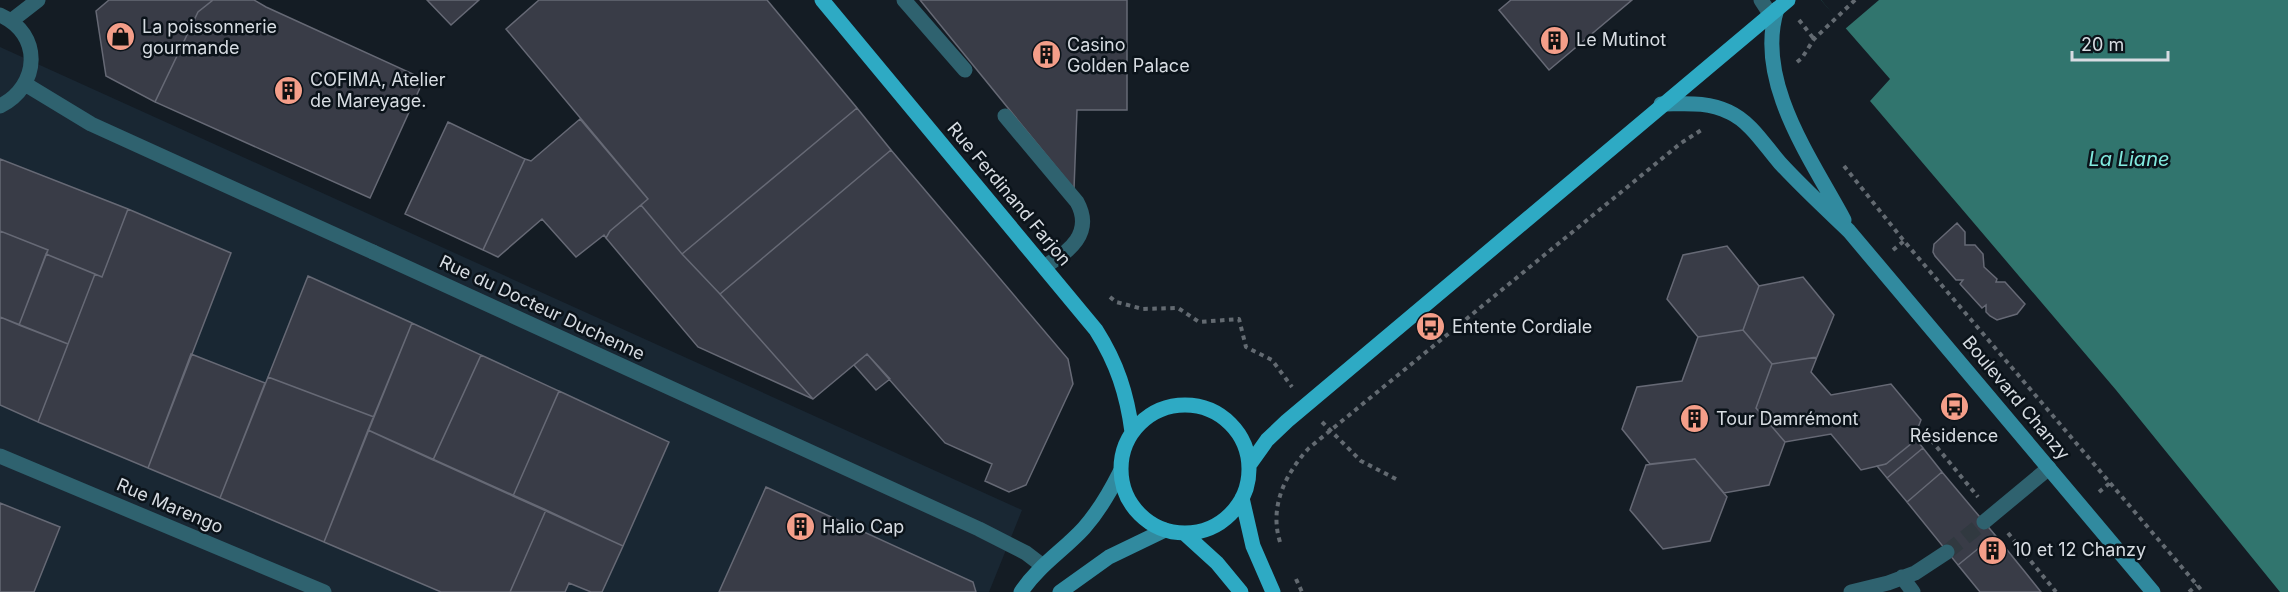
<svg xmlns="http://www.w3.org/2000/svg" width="2288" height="592" font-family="Inter,sans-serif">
<rect width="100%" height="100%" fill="#141c24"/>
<path fill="#192733" d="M0,47l1022,463 -33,82h-989z"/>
<path fill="#31756e" d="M1821,0h467v592h-8l-164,-202 -246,-289 20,-22z"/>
<path fill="#141c24" d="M1821,0h58l-34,29z"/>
<path fill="#393c47" stroke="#666975" stroke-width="1.5" d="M109,0h104l-15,12 -43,90 -49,-26 -10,-65z
M213,0h41l12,7 158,72 -54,119 -215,-96 43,-90z
M427,0h52l-28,25z
M539,0h228l90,108 -175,146 -41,-49 7,-6 -142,-170z
M920,0h207v110h-50l-3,79z
M1511,0h121l-83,70 -50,-60z
M857,108l34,42 -171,144 -38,-40z
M580,119l68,80 -38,32 -4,7 -2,-3 -28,22 -34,-38 -44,38 -15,-7 42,-91 6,2z
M448,122l77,37 -42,91 -78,-36z
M891,150l177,209 5,25 -47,101 -17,7 -24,-11 7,-17 -47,-21 -78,-89 -54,45 -93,-105z
M0,159l128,50 -26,68 -56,-23 2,-4 -48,-19z
M641,205l41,49 38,40 93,105 -115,-52 -92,-109 4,-7z
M128,209l103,44 -83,215 -110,-46 57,-148 7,3z
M1957,223l8,9v13h10l8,9 1,13 13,12 -1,3h9l20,22 -8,10 -20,6 -7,-4 -4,-4v-7l-4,3 -22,-24 3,-4h-7l-21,-24 -2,-4 1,-8z
M0,231l48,19 -29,75 -19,-8z
M1727,246l32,40 -16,44 -45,7 -31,-38 16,-44z
M46,254l49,20 -27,70 -49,-19z
M308,276l104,47 -38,94 -106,-40z
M1803,277l31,38 -17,42 -45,7 -29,-34 16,-44z
M0,317l68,27 -30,78 -38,-17z
M412,323l69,32 -48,105 -65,-30z
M1743,330l29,34 -16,44 29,34 -16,43 -45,8 -29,-34 -45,5 -28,-35 15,-42 45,-6 16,-44z
M191,354l74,29 -45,115 -72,-30z
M867,354l23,25 -14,11 -22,-25z
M481,355l78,36 -46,105 -80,-36z
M1817,357l-6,15 20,23 60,-11 30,36 -9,23 -26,21 -25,6 -30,-36 -46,8 -29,-34 16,-44z
M268,377l106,40 -50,125 -104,-44z
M559,391l110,51 -46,104 -110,-50z
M368,430l178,80 -36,82h-69l-117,-50z
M1915,438l8,10 -36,30 -10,-12 9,-2 26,-21z
M1923,448l19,24 -35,30 -20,-24z
M1695,459l32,38 -17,44 -47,8 -33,-39 16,-45z
M1942,472l53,63 -37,30 -51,-63z
M766,487l207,95 3,10h-257z
M0,503l60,24 -26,65h-34z
M546,510l77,36 -21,46h-11l-22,-9 -4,9h-55z
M1995,535l30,37 16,20h-61l-22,-27z"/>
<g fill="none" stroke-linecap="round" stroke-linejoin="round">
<path stroke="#313940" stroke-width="15" stroke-dasharray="15 8" stroke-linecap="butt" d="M1947,552l37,-30"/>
<path stroke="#636a71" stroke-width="4" stroke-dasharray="4.5 4.5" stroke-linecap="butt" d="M1799,20l15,19
M1797,62l5,-4 12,-19 41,-39
M1844,166l60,75 299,351
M1893,250l11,-9
M1110,297l6,5 27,7 35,-1 21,14 40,-3 7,28 26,13 20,27
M1322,422l39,39 35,18
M1931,440l47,57
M2099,492l11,-9
M2008,533l48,59
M1280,542c-11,-35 5,-68 29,-94l372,-305 22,-14
M1296,579l6,13
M2189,592l8,-7"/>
<path stroke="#2f626f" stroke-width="15" d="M904,0l61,70
M0,15c43,19 40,71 0,91
M11,21l27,-21
M25,84l66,40 282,128
M1005,116l72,86c17,31 -8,50 -32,64"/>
<path stroke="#2f626f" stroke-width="15" d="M1761,0l9,14
M373,252l606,277 47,24 17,13
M0,456l324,136
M1984,522l65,-54
M1902,577l11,15
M1851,592l37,-9 27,-10 32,-21"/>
<path stroke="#318a9f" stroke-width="15" d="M1777,9c-23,72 35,151 67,211
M1661,104c23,0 46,-3 68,8 22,10 36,34 51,51 22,24 46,46 69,68l304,361
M1021,592c17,-26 43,-42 63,-64 15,-17 26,-36 36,-56
M1060,592l49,-35 56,-27"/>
<path stroke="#2eaac4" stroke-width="15" d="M822,0l274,330c21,33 31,64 36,102
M1121 469a64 64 0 1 1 128 0a64 64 0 1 1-128 0Z
M1250,464l17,-24 20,-19 501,-421
M1242,498l11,48 20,46
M1184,533l33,30 24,29"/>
</g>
<defs>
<symbol id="shop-disc" viewBox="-11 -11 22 22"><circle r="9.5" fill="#f49e89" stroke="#0b131a"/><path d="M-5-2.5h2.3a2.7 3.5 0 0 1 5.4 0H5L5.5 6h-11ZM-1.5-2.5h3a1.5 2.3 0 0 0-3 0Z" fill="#111"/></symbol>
<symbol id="building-disc" viewBox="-11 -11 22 22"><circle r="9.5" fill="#f49e89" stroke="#0b131a"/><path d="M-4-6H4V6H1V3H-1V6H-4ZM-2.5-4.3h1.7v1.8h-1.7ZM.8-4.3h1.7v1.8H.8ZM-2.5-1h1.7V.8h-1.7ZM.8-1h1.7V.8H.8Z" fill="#111"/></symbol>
<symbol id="bus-disc" viewBox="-11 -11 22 22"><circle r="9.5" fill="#f49e89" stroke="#0b131a"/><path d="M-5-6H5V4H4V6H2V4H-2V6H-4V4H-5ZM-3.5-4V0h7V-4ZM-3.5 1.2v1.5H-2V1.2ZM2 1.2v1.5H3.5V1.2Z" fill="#111"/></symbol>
</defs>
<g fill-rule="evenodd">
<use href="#shop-disc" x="104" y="20" width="33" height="33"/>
<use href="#building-disc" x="1538" y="24" width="33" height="33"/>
<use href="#building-disc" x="1030" y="38" width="33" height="33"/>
<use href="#building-disc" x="272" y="74" width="33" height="33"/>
<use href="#bus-disc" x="1414" y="310" width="33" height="33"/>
<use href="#bus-disc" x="1938" y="390" width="33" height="33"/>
<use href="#building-disc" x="1678" y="402" width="33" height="33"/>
<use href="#building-disc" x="784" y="510" width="33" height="33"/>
<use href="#building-disc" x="1976" y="534" width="33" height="33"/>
</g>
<g text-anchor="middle" stroke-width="5" stroke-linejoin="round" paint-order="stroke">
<g font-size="18" fill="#d7dce2" stroke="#0b131a" text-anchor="start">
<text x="142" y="33">La poissonnerie<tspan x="142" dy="21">gourmande</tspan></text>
<text x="1576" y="46">Le Mutinot</text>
<text x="1067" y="51">Casino<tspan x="1067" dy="21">Golden Palace</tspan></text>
<text x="310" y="86">COFIMA, Atelier<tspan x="310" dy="21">de Mareyage.</tspan></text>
<text x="1452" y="333">Entente Cordiale</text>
<text x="1716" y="425">Tour Damrémont</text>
<text x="1954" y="442" text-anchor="middle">Résidence</text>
<text x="822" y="533">Halio Cap</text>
<text x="2013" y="556">10 et 12 Chanzy</text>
</g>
<g font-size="18" fill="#d7dce2" stroke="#0b131a">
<text transform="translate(1009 194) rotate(50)" y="6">Rue Ferdinand Farjon</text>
<text transform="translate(542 308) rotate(25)" y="6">Rue du Docteur Duchenne</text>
<text transform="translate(2016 398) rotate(50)" y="6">Boulevard Chanzy</text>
<text transform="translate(170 506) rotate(23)" y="6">Rue Marengo</text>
</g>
<g font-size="20" font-style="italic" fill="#82eadf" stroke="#0b131a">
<text x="2129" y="166">La Liane</text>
</g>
</g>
<path d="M2072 51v9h96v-9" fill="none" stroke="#d7dce2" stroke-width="3"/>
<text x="2081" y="51" font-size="18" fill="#d7dce2" stroke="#0b131a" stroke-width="4.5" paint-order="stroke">20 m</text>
</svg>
